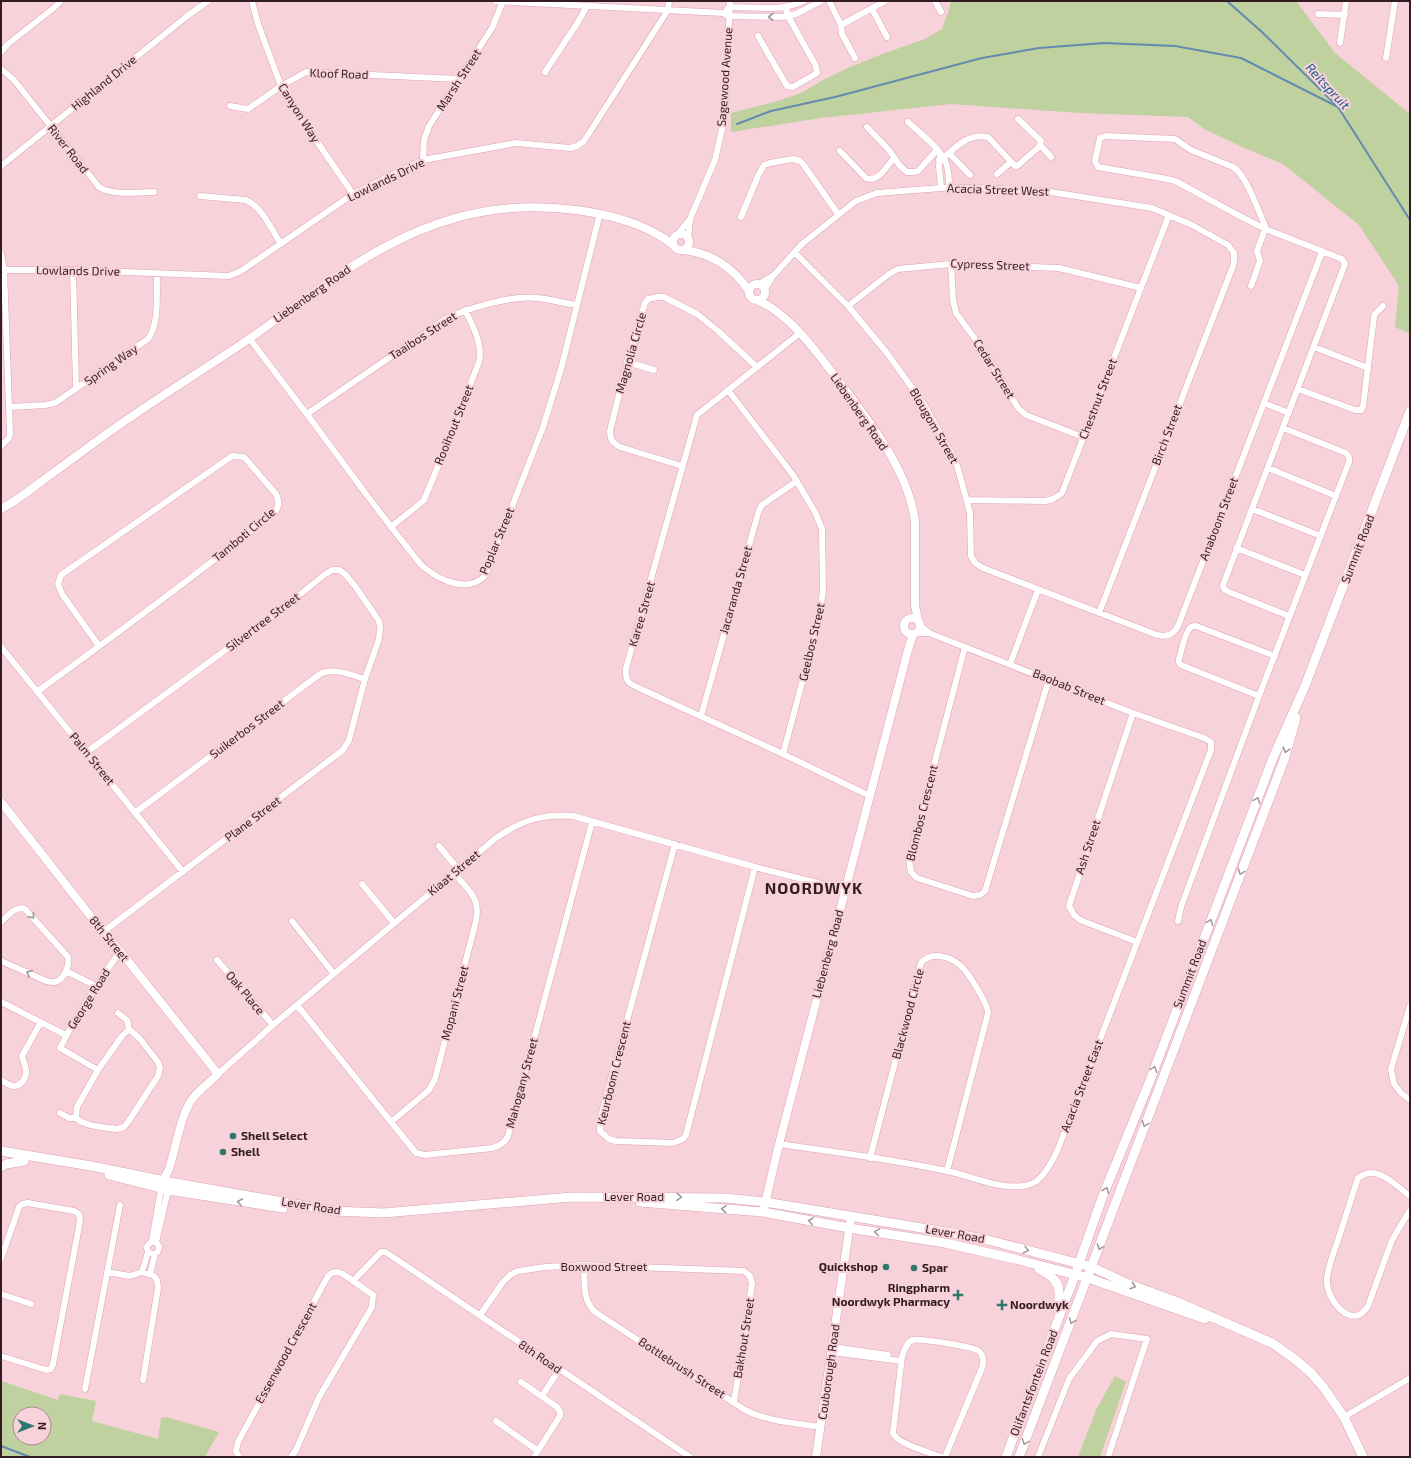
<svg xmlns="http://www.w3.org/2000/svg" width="1411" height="1458" font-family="'Exo 2',sans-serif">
<rect width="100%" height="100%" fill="#f8d2da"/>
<path fill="#bed19f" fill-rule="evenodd" d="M951,1h345l39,52 75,61v220l-15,-7 4,-41 -40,-61 -76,-61 -34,-14 -45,-21 -16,-12 -108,-4 -129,-9 -130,14 -90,14v-19l43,-11 27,-9 22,-13 27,-13 35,-14 40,-14 17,-10 7,-19z
M1115,1376l11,6 -26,75h-22l19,-49z
M1,1381l57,19 2,-6 36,7 -4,20 66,18 3,-21 5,-1 53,15 -14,25h-204zM20,1414h24v24h-24z"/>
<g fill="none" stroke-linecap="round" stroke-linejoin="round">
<path stroke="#658aaf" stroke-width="2" d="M1227,1l36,32 75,74 72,113
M737,124l34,-13 64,-14 147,-39 57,-10 65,-5 71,3 66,12 97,49
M1,1446l29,11"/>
<defs>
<path id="minor" d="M252,1l6,23 23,62 4,9 68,99
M496,1l227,12 6,3 53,1 14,-3 25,-13
M829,1l12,24 1,9 13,24
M935,1l6,11
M727,9l2,-2c25,0 52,5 75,-6
M872,9l15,28
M1318,14l27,1
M841,25l44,-24
M758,36l29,50 6,1 24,-14 -1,-7 -28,-50 -2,-9
M1340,43l6,-42
M1,52l7,-8 47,-37 6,-6
M1386,58l9,-57
M1,69l13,11 85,107c15,9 38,5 55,5
M545,72l33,-50 9,-16
M230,106l18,3 33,-23 25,-14 153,7
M908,122c12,11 32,26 38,41 3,8 3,17 3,25
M867,127l22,23 11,16 7,6h8l3,-1 19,-21
M1040,145l11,12
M840,151l26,27c12,5 21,-12 28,-20
M949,153l21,22
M940,156l-1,10 2,22
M423,160l1,-20 5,-14 63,-98 11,-27
M939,160l4,-2c13,-11 25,-25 45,-21l27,29h2l22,-19 2,-6 -23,-22
M1,166l185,-149 22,-16
M997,174l14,-12
M200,196l46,4c16,7 25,29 35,44
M741,217l17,-41 6,-11 6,-2 23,-4 7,2 3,3 35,50
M677,235l12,-15
M688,239l2,-20 25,-59 7,-31 4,-27 4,-101
M795,253l53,53 39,47 38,53 29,52 4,11 12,44 1,43 4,7 8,5 174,67c10,2 16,0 21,-9l144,-374
M1,254l3,16 6,164 -1,4 -8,8
M951,264l2,36 3,13 31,42 31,53 8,7 57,22
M4,270h69l156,6 12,-5 112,-77 70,-34 93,-17 54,5 7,-2 7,-5 84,-131 1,-9
M73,270l3,118
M759,284l13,-8
M1251,286l9,-25 -3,-10 8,-22v-3c-6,-14 -19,-52 -32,-59l-42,-17 -16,-11 -70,-3 -5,2 -5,23 3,6 64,11 13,3c31,16 61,34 93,49l74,29 3,5 -122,321 1,4 5,3 60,24
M765,289l8,-13 29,-32 54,-43 21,-8 64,-5h35l68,3 108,17 40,17 36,20 6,8v8l-1,5 -134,347
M848,306l41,-32 9,-5 53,-5 108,4 82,20
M800,333l-103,82 -71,253c-1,14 2,15 15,21l142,65 87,42
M249,338c40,52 79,104 117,156 14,18 27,36 41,53 6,7 11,16 18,21 16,13 43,25 60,8l58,-149 18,-58 39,-156
M1314,347l54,21
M627,362l27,8
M1298,389l57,21h6l2,-3 11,-90 1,-3 8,-8
M728,390l65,85 22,37 7,17 1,61 -4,29 -36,135
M1264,403l25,10
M10,407l35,-2 10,-2 93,-64c12,-16 8,-46 9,-66
M307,414l140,-96c23,-10 64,-23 90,-20 13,1 26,5 39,7
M682,466l-62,-19c-7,-4 -10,-7 -10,-16l17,-69 18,-59 3,-4 9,-2h7l33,17 21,17 39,36
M1268,468l68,28
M967,500l79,1 7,-2 9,-6 107,-278
M1252,509l69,27
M391,527l26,-21 7,-6 19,-46 36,-92c4,-19 -6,-35 -14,-52
M1236,548l69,27
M920,625l9,8
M1,647l182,225
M965,647l-56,213 2,12 6,6 56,18 7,-1 5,-4 64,-212
M1010,664l28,-74
M38,691c80,-58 160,-117 237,-179 5,-7 4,-11 1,-18l-32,-37 -12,-1 -171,119 -3,9 4,10 37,52
M1259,696l-78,-31 -2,-3v-3c2,-7 6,-26 11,-31 2,-2 4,-2 6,-2l79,30
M1133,713l-64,193 5,9 6,5 57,22
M701,716l58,-206 3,-5 35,-24
M87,752l205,-151 32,-26 8,-5h7l6,4 10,12 24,35 1,7 -1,11 -14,40 -16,61 -6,10 -240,182
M136,812l184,-138c14,-7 31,1 45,5
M675,844l-74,272 -1,15 9,8 7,2 57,2 10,-4 3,-4 69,-268
M439,846l19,23
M362,884l32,39
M292,921l42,53
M1178,921l3,-14 78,-211 90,-234v-5l-3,-4 -63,-25
M1,922c7,-6 15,-17 24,-13l43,48c2,8 -4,23 -13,25 -3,1 -6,-1 -9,-1l-45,-20
M120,951c-21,31 -43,63 -60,97l38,22 24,-34 7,-7
M217,960l56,65
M66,971l30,15
M1,1002l65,33
M297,1005l119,148 9,2 67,-7c7,-2 13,-5 16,-12l84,-314
M1410,1006l-19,63 3,15 7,9 9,7
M98,1070l-21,37 -1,11c10,9 28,9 41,11l7,-2 4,-5 30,-46 2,-8 -2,-6 -18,-23 -11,-10 -2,-9 -9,-7
M218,1074l55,-49 223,-187c25,-17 46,-25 77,-22l182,51 90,23
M1,1080c3,2 8,5 12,6 7,1 14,-8 13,-15 0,-5 -3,-10 -4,-15l19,-34
M60,1113l9,5h7
M391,1122l38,-32 6,-11 40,-154c7,-26 -5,-33 -21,-52
M779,1144c56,8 113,15 168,27 25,5 60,22 84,13 12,-4 22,-24 27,-35l153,-399v-8l-7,-4 -71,-25 -204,-80h-12
M870,1158l51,-195c9,-12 28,-7 39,2 8,7 28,39 28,48l-41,158
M1410,1196c-15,-11 -34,-33 -52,-18 -7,21 -14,43 -21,65 -4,11 -9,24 -10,36 -2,19 25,54 41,27l24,-66 18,-30
M152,1241l9,-52
M147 1248a6 6 0 1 1 12 0a6 6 0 1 1-12 0Z
M156,1242l12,-52
M1,1259l18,-52 3,-3 6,-1 46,8 5,3 1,7 -27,143 -2,5 -5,1 -45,-14
M584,1265c1,17 -2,35 11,47l150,98c24,12 50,13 76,17
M107,1272l23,4 12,-4 12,4 3,4 1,8 -15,92
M142,1272l6,-20
M150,1274l5,-20
M1,1294l30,10
M480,1315l23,-33 7,-7 8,-4 27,-4 39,-2 160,6 6,5 2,8 -18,118
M832,1347l56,8
M832,1352l69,9
M521,1382l36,25 3,5v4l-26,41
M85,1389l35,-184
M542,1396l17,-26
M1344,1417l66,-39
M496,1421l42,30
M239,1457l-3,-6 2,-9 90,-166c8,-9 17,-1 25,5l28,-29h4l5,3 300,202
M291,1457l5,-7 23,-53 53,-90 1,-12 -20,-14
M941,1457c-12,-5 -44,-13 -48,-24l9,-76c2,-6 4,-15 11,-17 6,-2 62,7 66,11 5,5 5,11 3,17l-37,89
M1038,1457l31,-78 28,-38 14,-7 36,5 -39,118"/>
<path id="tertiary" d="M673 242a8 8 0 1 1 16 0a8 8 0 1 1-16 0Z
M682,250c28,2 52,18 67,41
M749 292a8 8 0 1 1 16 0a8 8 0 1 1-16 0Z
M757,300c5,3 12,5 16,9 25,17 44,44 62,67 31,41 73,92 80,145v84l3,15
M1,509c15,-8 28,-18 41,-28 19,-14 38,-28 56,-41 49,-36 101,-67 151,-101 36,-25 70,-52 107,-75 69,-44 139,-65 220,-54 32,4 72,14 97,35
M904 626a8 8 0 1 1 16 0a8 8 0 1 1-16 0Z
M1,802l102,130 17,19 98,123c-8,8 -18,15 -25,24 -12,15 -17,49 -23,68 -2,7 -7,12 -8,20
M764,1208l15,-64 129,-494 5,-16
M816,1457l35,-241"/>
<path id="secondary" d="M1,1151l90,15 79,16 164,29 49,2 189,-16 153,1 40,4 187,31 36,7 104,27 34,16 49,18 97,42 24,17 15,13 13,15 20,29 19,40
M1,1167l5,-3 18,-3
M109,1175l59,15 115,18
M640,1202l123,10 86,16 96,15 70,16 73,19 117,41
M1039,1269c21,11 22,17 19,41
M1006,1457l69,-182 27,-77 47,-115 124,-325 32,-72 105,-275
M1019,1457c90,-232 176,-465 265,-697l12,-42"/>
</defs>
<use href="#minor" stroke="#dea3b0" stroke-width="7"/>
<use href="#tertiary" stroke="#dea3b0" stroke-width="9"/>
<use href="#secondary" stroke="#dea3b0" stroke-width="10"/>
<use href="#minor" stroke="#fff" stroke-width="6"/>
<use href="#tertiary" stroke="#fff" stroke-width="8"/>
<use href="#secondary" stroke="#fff" stroke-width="9"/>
</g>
<defs><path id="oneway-chevron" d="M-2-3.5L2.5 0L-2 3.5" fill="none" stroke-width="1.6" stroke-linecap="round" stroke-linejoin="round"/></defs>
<g stroke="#a3999c">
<use href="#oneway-chevron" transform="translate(771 17) rotate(180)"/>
<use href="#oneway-chevron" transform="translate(1286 750) rotate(106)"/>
<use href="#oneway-chevron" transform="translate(1257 800) rotate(-69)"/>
<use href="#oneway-chevron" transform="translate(1241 872) rotate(111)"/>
<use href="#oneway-chevron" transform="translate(32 916) rotate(49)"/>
<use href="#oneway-chevron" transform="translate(1210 922) rotate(-69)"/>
<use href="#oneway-chevron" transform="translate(29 973) rotate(-156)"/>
<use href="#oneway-chevron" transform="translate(1154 1069) rotate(-69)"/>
<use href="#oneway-chevron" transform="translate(1145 1124) rotate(111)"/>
<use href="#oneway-chevron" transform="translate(1106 1190) rotate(-68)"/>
<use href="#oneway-chevron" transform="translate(679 1197) rotate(1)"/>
<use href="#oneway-chevron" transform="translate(240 1202) rotate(-170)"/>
<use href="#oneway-chevron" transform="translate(724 1209) rotate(-175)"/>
<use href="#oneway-chevron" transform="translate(811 1221) rotate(-170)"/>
<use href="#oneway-chevron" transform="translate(877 1232) rotate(-171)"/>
<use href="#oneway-chevron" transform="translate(1100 1247) rotate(110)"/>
<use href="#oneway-chevron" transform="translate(1026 1250) rotate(14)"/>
<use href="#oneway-chevron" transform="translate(1133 1286) rotate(19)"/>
<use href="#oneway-chevron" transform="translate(1072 1321) rotate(111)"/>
<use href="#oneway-chevron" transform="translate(1025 1442) rotate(111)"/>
</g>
<g fill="#2f766e" stroke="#f8d2da" stroke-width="1.5">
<circle cx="233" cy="1136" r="4"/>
<circle cx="223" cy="1152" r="4"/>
<circle cx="886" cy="1267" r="4"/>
<circle cx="914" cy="1268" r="4"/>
<path d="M956 1289h4v4h4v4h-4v4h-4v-4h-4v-4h4z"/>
<path d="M1000 1299h4v4h4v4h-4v4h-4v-4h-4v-4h4z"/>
</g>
<g text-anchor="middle" stroke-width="4" stroke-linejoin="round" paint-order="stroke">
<g font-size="12" fill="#331d22" stroke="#f8d2da">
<text transform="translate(339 74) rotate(2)" y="4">Kloof Road</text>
<text transform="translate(725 77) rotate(-86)" y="4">Sagewood Avenue</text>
<text transform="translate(459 80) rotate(-57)" y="4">Marsh Street</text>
<text transform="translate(104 83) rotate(-39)" y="4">Highland Drive</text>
<text transform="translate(299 113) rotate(58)" y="4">Canyon Way</text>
<text transform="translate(68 149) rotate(52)" y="4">River Road</text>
<text transform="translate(386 180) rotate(-26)" y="4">Lowlands Drive</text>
<text transform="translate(998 190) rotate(2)" y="4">Acacia Street West</text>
<text transform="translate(990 265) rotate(2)" y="4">Cypress Street</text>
<text transform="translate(78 271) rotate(1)" y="4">Lowlands Drive</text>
<text transform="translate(312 294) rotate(-35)" y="4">Liebenberg Road</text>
<text transform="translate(423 336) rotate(-33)" y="4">Taaibos Street</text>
<text transform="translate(631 353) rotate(-74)" y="4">Magnolia Circle</text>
<text transform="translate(111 365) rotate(-35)" y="4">Spring Way</text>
<text transform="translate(994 369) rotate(58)" y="4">Cedar Street</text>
<text transform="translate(1098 399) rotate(-69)" y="4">Chestnut Street</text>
<text transform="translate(859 412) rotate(55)" y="4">Liebenberg Road</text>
<text transform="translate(454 425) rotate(-68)" y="4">Rooihout Street</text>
<text transform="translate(934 426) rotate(60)" y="4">Blougom Street</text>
<text transform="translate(1167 435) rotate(-69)" y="4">Birch Street</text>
<text transform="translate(1219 519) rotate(-69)" y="4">Anaboom Street</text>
<text transform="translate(244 535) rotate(-40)" y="4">Tamboti Circle</text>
<text transform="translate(497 541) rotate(-67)" y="4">Poplar Street</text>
<text transform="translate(1358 549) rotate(-69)" y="4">Summit Road</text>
<text transform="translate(736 590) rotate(-74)" y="4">Jacaranda Street</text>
<text transform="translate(642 614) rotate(-74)" y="4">Karee Street</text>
<text transform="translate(263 622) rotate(-37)" y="4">Silvertree Street</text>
<text transform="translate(812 642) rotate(-77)" y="4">Geelbos Street</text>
<text transform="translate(1069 687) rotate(22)" y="4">Baobab Street</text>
<text transform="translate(247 729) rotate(-37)" y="4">Suikerbos Street</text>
<text transform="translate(92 759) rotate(51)" y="4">Palm Street</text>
<text transform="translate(922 813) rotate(-76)" y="4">Blombos Crescent</text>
<text transform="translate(253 819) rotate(-37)" y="4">Plane Street</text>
<text transform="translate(1088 847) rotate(-72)" y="4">Ash Street</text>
<text transform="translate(454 873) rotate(-40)" y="4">Kiaat Street</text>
<text transform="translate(109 939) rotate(51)" y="4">8th Street</text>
<text transform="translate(828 954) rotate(-75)" y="4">Liebenberg Road</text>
<text transform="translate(1190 974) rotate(-69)" y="4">Summit Road</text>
<text transform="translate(245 993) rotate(50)" y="4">Oak Place</text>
<text transform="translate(89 999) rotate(-58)" y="4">George Road</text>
<text transform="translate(455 1003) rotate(-75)" y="4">Mopani Street</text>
<text transform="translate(908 1014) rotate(-75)" y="4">Blackwood Circle</text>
<text transform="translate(614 1073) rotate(-76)" y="4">Keurboom Crescent</text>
<text transform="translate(522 1083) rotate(-75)" y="4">Mahogany Street</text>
<text transform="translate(1082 1086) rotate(-69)" y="4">Acacia Street East</text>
<text x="634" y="1201">Lever Road</text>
<text transform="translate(311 1206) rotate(9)" y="4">Lever Road</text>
<text transform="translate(955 1234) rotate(10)" y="4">Lever Road</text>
<text x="604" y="1271">Boxwood Street</text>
<text transform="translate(744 1338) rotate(-81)" y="4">Bakhout Street</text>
<text transform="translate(286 1353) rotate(-61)" y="4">Essenwood Crescent</text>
<text transform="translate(540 1357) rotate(34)" y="4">8th Road</text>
<text transform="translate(682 1368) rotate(33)" y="4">Bottlebrush Street</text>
<text transform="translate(829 1372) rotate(-82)" y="4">Couborough Road</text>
<text transform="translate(1034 1383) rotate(-69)" y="4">Olifantsfontein Road</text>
</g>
<g font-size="12" font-weight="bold" fill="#331d22" stroke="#f8d2da" text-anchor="start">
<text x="241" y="1140">Shell Select</text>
<text x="231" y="1156">Shell</text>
<text x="878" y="1271" text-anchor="end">Quickshop</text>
<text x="922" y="1272">Spar</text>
<text x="950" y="1292" text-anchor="end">Ringpharm<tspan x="950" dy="14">Noordwyk Pharmacy</tspan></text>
<text x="1010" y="1309">Noordwyk</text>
</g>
<g font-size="13" font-style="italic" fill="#165b8c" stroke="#f8d2da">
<text transform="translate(1328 86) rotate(47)" y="5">Reitspruit</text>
</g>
<g font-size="16" font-weight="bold" letter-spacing="1" fill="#331d22" stroke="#f8d2da">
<text x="814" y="894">NOORDWYK</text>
</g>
</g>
<rect width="1411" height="1458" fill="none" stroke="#331d22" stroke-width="4"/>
<g transform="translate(32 1426) rotate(90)"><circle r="19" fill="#f8d2da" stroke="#a98a90"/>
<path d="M0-3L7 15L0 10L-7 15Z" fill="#2f766e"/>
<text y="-6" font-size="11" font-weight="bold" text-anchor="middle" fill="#331d22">N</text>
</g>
</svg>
